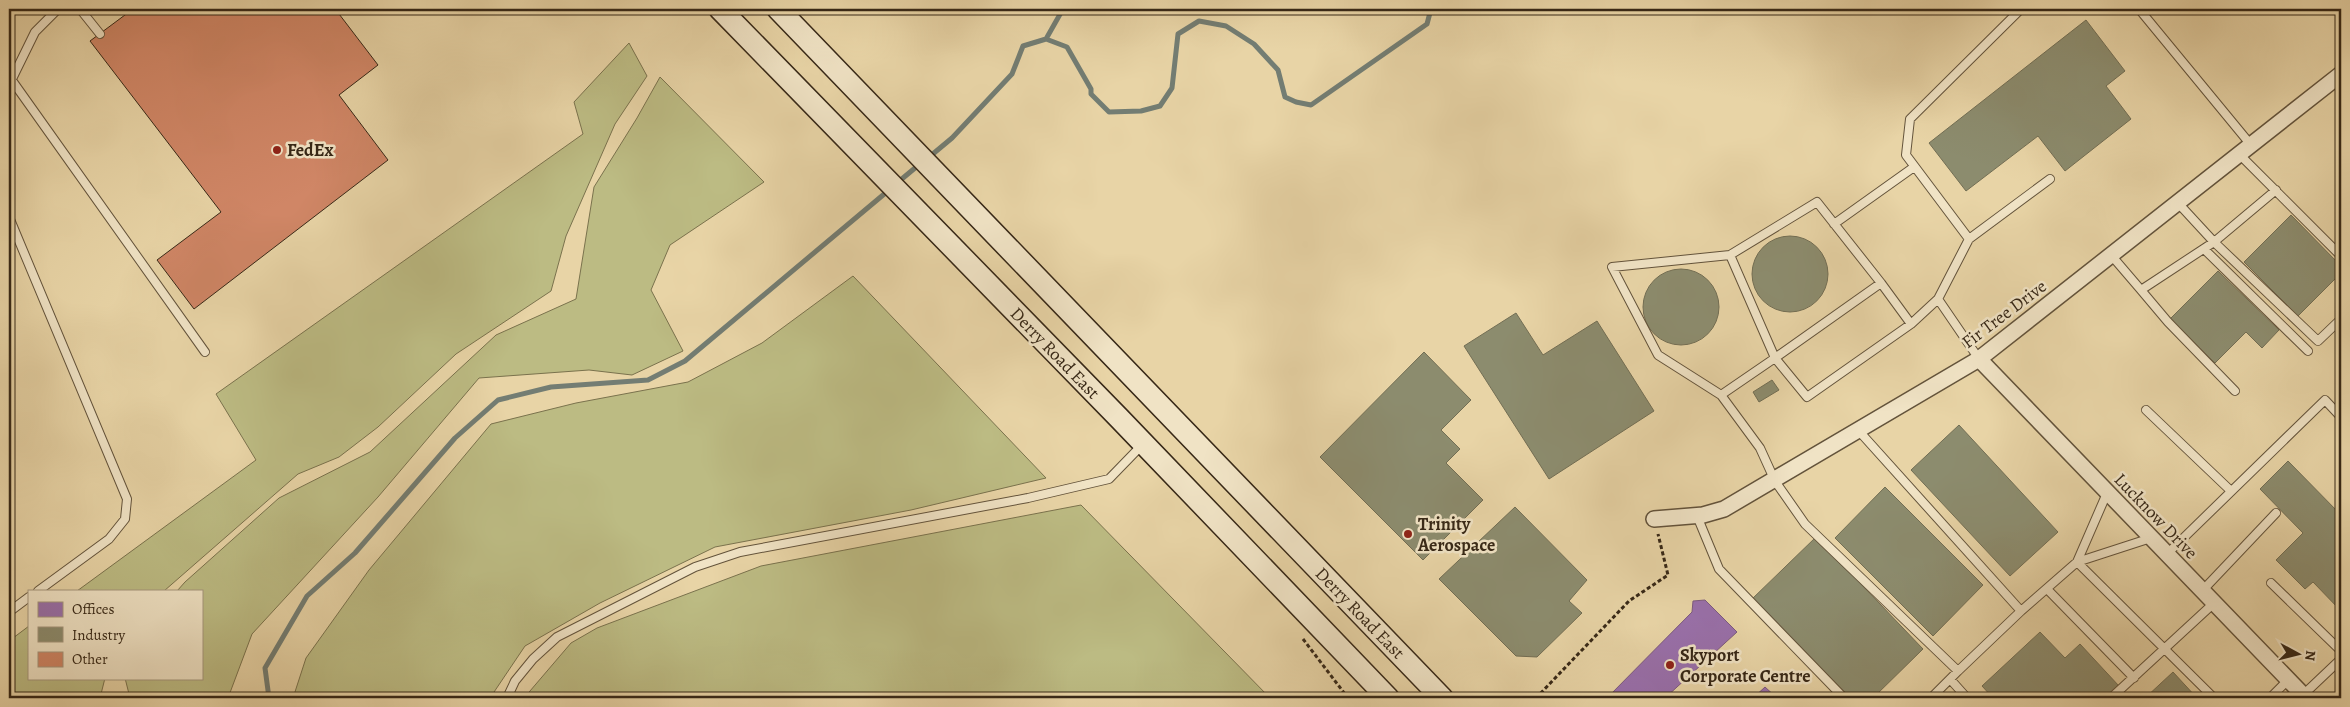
<svg xmlns="http://www.w3.org/2000/svg" width="2350" height="707" font-family="Alegreya,serif">
<rect width="100%" height="100%" fill="#e8d4a6"/>
<filter id="stains"><feTurbulence type="fractalNoise" baseFrequency=".004" numOctaves="4"/><feColorMatrix values="0 0 0 0 .2 0 0 0 0 .09 0 0 0 0 .02 0 0 0 .5 -.17"/></filter>
<radialGradient id="worn" r=".72"><stop offset=".6" stop-color="#630" stop-opacity="0"/><stop offset="1" stop-color="#630" stop-opacity=".3"/></radialGradient>
<path fill="#bcbb83" stroke="#7a724d" d="M629,43l18,33 -32,48 -49,112 -15,55 -95,63 -78,73 -39,30 -41,17 -134,117h-87l179,-131 -40,-66 367,-260 -9,-32z
M660,77l104,105 -94,63 -19,45 32,61 -51,24 -43,-5 -110,8 -101,119 -126,137 -24,64h-98l-5,-20h76v-87h-24l8,-9 94,-84 91,-46 126,-117 80,-36 18,-112 43,-69z
M853,276l193,202 -135,32 -196,37 -115,56 -75,43 -35,52h-197l13,-40 63,-88 122,-146 85,-21 112,-21 74,-39z
M1081,505l189,193h-746l47,-55 26,-15 164,-62z
M29,626v52h76l-4,16 5,4h-97v-57z"/>
<path fill="#9970ab" stroke="#7c5a7f" d="M1705,600l32,32 -72,66h-58l85,-86 1,-11z
M1765,687l12,11h-24z"/>
<path fill="#8c8c6e" stroke="#726e54" d="M2086,20l39,51 -19,15 25,33 -66,52 -27,-35 -72,55 -37,-48z
M2291,215l50,51v7l-43,43 -54,-54z
M1752 274a38 38 0 1 1 76 0a38 38 0 1 1-76 0Z
M1643 307a38 38 0 1 1 76 0a38 38 0 1 1-76 0Z
M2218,271l61,59 -17,18 -16,-16 -31,31 -45,-44z
M1516,313l27,42 54,-34 57,90 -105,68 -85,-133z
M1424,352l47,48 -30,30 19,19 -14,14 37,37 -60,60 -103,-103z
M1772,380l7,10 -20,12 -6,-10z
M1959,425l99,107 -48,44 -99,-106z
M2288,461l53,54v96l-28,-29 -8,7 -29,-29 27,-27 -43,-44z
M1885,487l98,98 -50,51 -98,-98z
M1515,507l72,73 -18,21 13,12 -45,44 -21,-1 -77,-77z
M1816,537l107,112 -50,49h-24l-97,-99z
M2040,632l25,26 15,-14 39,42 -13,12h-113l-11,-12z
M2173,672l24,26h-52z"/>
<g fill="none" stroke-linecap="round" stroke-linejoin="round">
<path stroke="#737d73" stroke-width="5" d="M1046,39l17,-30
M928,158l24,-20 60,-64 11,-28 23,-7 21,8 24,42v5l18,18 32,-1 19,-5 12,-18 6,-54 21,-13 27,5 28,18 24,26 7,27 11,5 15,3 116,-81 4,-15
M897,183l24,-20
M269,698l-4,-30 42,-72 48,-43 100,-115 43,-38 53,-13 97,-7 37,-19 204,-171"/>
</g>
<path fill="#d08666" stroke="#372817" d="M133,9h204l-1,1 42,55 -39,30 49,65 -194,149 -37,-49 64,-48 -131,-171z"/>
<g fill="none" stroke-linecap="round" stroke-linejoin="round">
<defs>
<path id="service" d="M80,9l20,25
M2021,9l-111,110 -4,36 63,84 81,-60
M2139,9l112,136
M11,79l194,273
M9,85l26,-53 23,-23
M2239,154l102,102
M2276,190l-62,52 104,99 23,-22
M9,217l118,282 -2,20 -16,20 -71,52
M1834,224l80,-57
M2204,249l104,102
M1730,255l45,103 -54,37 39,53 15,33 30,43 153,147 63,-60 -163,-181
M2111,255l30,35 73,-48 -36,-39
M2141,290l27,32 67,69
M1938,299l41,60
M1911,324l-30,-41 -106,75 32,39 104,-73 27,-25 31,-60
M1721,395l-63,-40 -46,-88 118,-12 87,-53 64,81
M2146,410l85,81
M1697,516l22,53 125,129
M2167,554l158,-154 16,17
M2077,562l137,136
M2077,562l30,-69
M2271,583l70,68
M2047,589l87,89
M2202,591l74,-78
M2021,611l56,-49 74,-24
M9,612l20,-15
M1950,679l17,19
M2303,695l38,-36
M507,698l8,-17 18,-22 24,-22 138,-70 45,-15 288,-54 81,-19 33,-34
M1931,698l27,-27
M2111,698l103,-95
M2270,698l18,-18"/>
<path id="minor" d="M1979,359l327,339
M1654,519l49,-4 21,-6 255,-150 362,-285"/>
<path id="secondary" d="M720,9l399,409 269,280
M778,9l664,689"/>
</defs>
<use href="#service" stroke="#63533b" stroke-width="10"/>
<use href="#minor" stroke="#63533b" stroke-width="18"/>
<use href="#secondary" stroke="#372817" stroke-width="24"/>
<path stroke="#372817" stroke-width="3" stroke-dasharray="4 2.5" stroke-linecap="butt" d="M1303,639l45,59
M1536,698l93,-97 39,-26 -10,-41"/>
<use href="#service" stroke="#f0e3c5" stroke-width="8"/>
<use href="#minor" stroke="#f0e3c5" stroke-width="15"/>
<use href="#secondary" stroke="#f0e3c5" stroke-width="21"/>
</g>
<g fill="#8f2418" stroke="#f0e3c5" stroke-width="2">
<circle cx="277" cy="150" r="5"/>
<circle cx="1408" cy="534" r="5"/>
<circle cx="1670" cy="665" r="5"/>
</g>
<g text-anchor="middle" stroke-width="5" stroke-linejoin="round" paint-order="stroke">
<g font-size="18" font-weight="bold" fill="#372817" stroke="#f0e3c5" text-anchor="start">
<text x="287" y="156">FedEx</text>
<text x="1418" y="530">Trinity<tspan x="1418" dy="21">Aerospace</tspan></text>
<text x="1680" y="661">Skyport<tspan x="1680" dy="21">Corporate Centre</tspan></text>
</g>
<g font-size="18" fill="#372817" stroke="#f0e3c5">
<text transform="translate(2004 314) rotate(-37)" y="6">Fir Tree Drive</text>
<text transform="translate(1055 353) rotate(46)" y="6">Derry Road East</text>
<text transform="translate(2156 516) rotate(46)" y="6">Lucknow Drive</text>
<text transform="translate(1360 613) rotate(46)" y="6">Derry Road East</text>
</g>
</g>
<rect width="2350" height="707" fill="none" stroke="#e8d4a6" stroke-width="30"/>
<rect x="10" y="10" width="2330" height="687" fill="none" stroke="#372817" stroke-width="2.5"/>
<rect x="15" y="15" width="2320" height="677" fill="none" stroke="#372817"/>
<rect x="28" y="590" width="175" height="90" fill="#f0e3c5" stroke="#a6987f"/>
<rect x="38" y="602" width="25" height="15" fill="#9970ab" stroke="#a6987f"/>
<text x="72" y="614" font-size="15" fill="#372817">Offices</text>
<rect x="38" y="627" width="25" height="15" fill="#8c8c6e" stroke="#a6987f"/>
<text x="72" y="640" font-size="15" fill="#372817">Industry</text>
<rect x="38" y="652" width="25" height="15" fill="#d08666" stroke="#a6987f"/>
<text x="72" y="664" font-size="15" fill="#372817">Other</text>
<g transform="translate(2298 654) rotate(97)" stroke="#f0e3c5" stroke-width="4" paint-order="stroke">
<path d="M0-4L9 19L0 12L-9 19Z" fill="#372817"/>
<text y="-8" font-size="14" font-weight="bold" text-anchor="middle" fill="#372817">N</text>
</g>
<rect width="100%" height="100%" filter="url(#stains)"/>
<rect width="100%" height="100%" fill="url(#worn)"/>
</svg>
